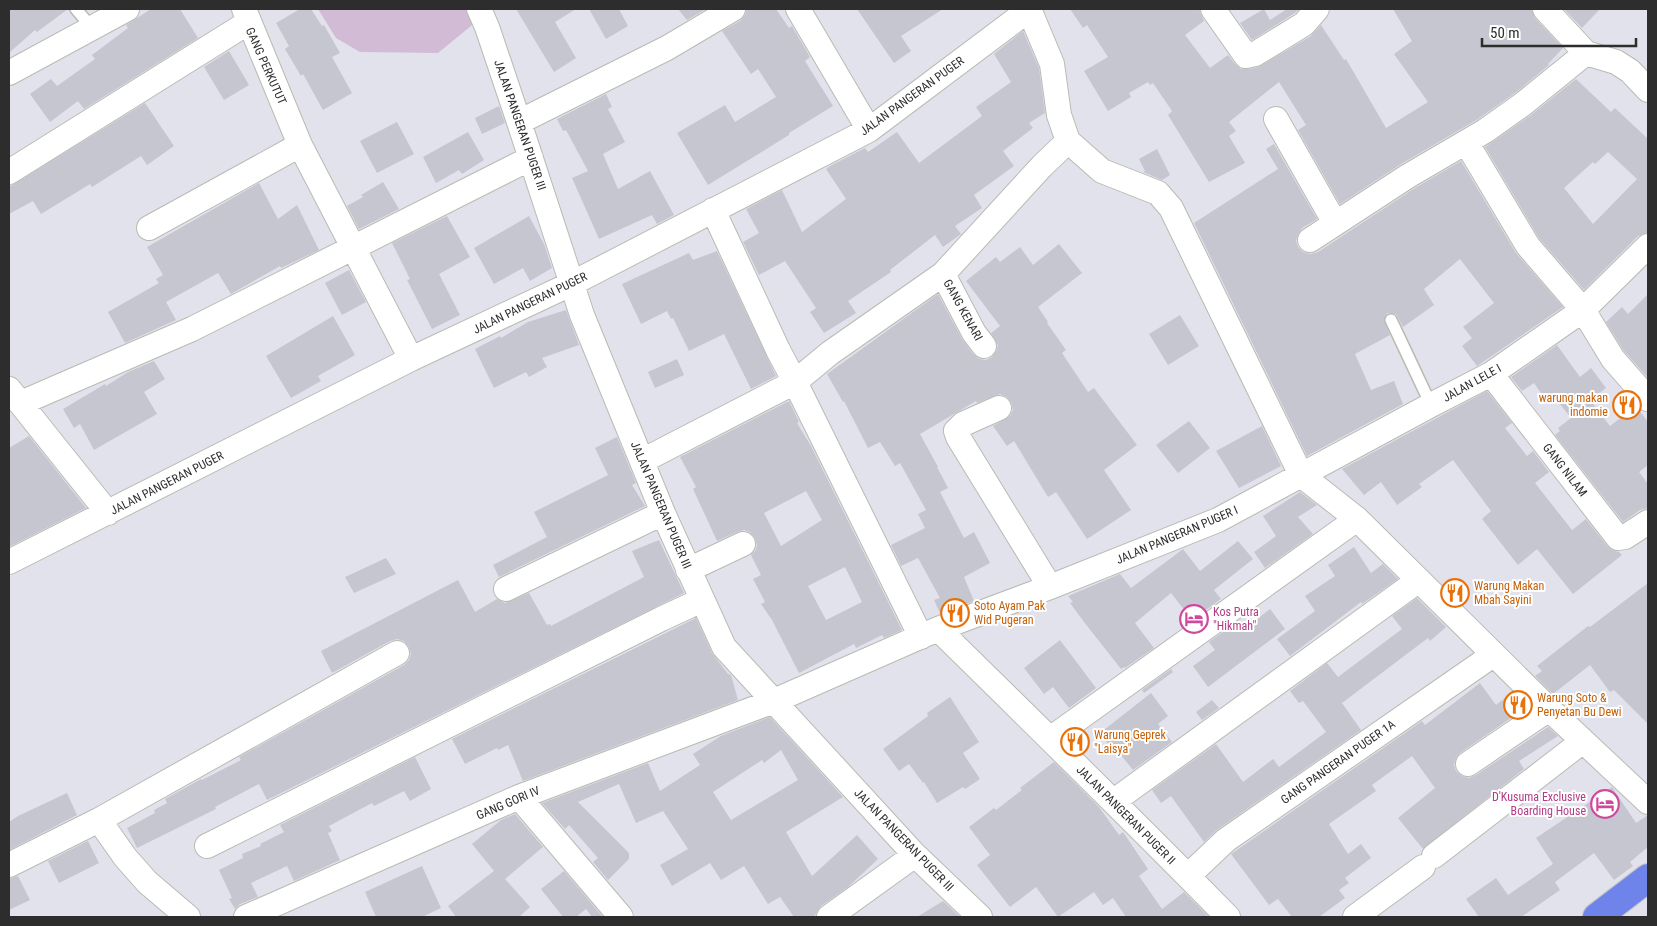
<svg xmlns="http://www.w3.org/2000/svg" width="1657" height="926" font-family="'Roboto Condensed',sans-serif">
<rect width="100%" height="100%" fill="#e2e2ed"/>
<path fill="#d2bbd4" d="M318,9h154l5,12 -39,32 -78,-1 -24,-14z"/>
<path fill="#c6c6d0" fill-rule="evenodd" d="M9,9h59l-31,23 -2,-2 -26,23z
M151,9h29l18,29 -114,71 -6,-8 -28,21 -20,-28 21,-15 6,7 38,-27 -3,-4 36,-27 -2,-3z
M300,9h11l11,17 2,-1 16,28 -8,4 20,36 -29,17 -20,-36 -2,2 -16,-27 4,-3 -13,-23z
M516,9h60l-21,13 21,36 -22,14z
M589,9h30l9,17 -22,13z
M678,9h28l-19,11z
M747,9h29l13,19 3,-2 18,31 -5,4 28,45 -44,27v2l-81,50 -31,-52 48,-28 10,17 41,-25 -18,-28 -7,5 -29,-43 18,-10 5,-6z
M857,9h86l-42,27 10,15 -17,12z
M1070,9h129l5,12 -19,14 25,33 18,-13 7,9 6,5h8l9,-2 53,-31 10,-11 23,35 2,-1 40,69 42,-26 -34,-48 18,-13 -19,-32h139l3,9 28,30 -15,16 1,1 -34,28 -37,26 -77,45 -61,40 -42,-74 8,-5 -27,-43 -50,40 7,9 -7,5 16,27 -36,19 -41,-67 4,-4 -19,-28 -3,2 -2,-3 -19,11 2,4 -23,14 -24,-40 24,-14 -21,-32 -4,3z
M1264,9l6,11 17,-11h12l-4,4 -43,27 -12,-17z
M1564,9h36l-18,19z
M1023,31l16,37 6,45 -16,10 4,5 -30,23 11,15 -40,29 8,13 -27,18 6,8 -18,13 -8,-12 -45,35 1,2 -43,29 8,12 -32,20 -14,-21 6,-4 -31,-47 -26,14 -16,-33 16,-9 -13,-24 36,-19 20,42 44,-33 -20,-30 4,-3 35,-18 3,4 29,-20 22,31 63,-47 -6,-9 35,-25 -17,-28z
M229,51l20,34 -25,15 -20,-33z
M1576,79l35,33 4,-4 33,31v94l-10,3 -54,54 -45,-52 -54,-91 46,-32zM1608,152l29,27 -44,45 -29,-36 29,-26 2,2z
M606,94l6,13 -4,2 17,33 -22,12 15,35 32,-18 24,44 -17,9 -5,-9 -53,24 -27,-61 16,-7 -22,-41 -3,1 -6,-12z
M145,103l29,43 -27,19 -6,-9 -49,31 -2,-3 -49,30 -8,-13 -24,13v-27z
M499,106l6,17 -23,11 -7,-16z
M397,122l17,32 -37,19 -17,-32z
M468,132l16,28 -22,14 -3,-4 -23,13 -13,-26z
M1274,144l43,75 -15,9 -4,6 -2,7 2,6 5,5 7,2 8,-2 97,-64 46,-27 55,92 47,54 -86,59 -15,-20 10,-8 -9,-11 31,-24 -34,-44 -36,30 10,16 -31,22 -7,-13 -9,-1 -3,7 6,15 -35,19 16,36 23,-9 9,23 -96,52 -113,-233 84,-54 -12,-20z
M1157,149l13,26 -8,5 -19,-8 2,-1 -6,-12z
M383,182l16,27 -40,20 -12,-23 16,-9 -2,-2z
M259,183l19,36 19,-14 22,45 -38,18 -1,-2 -49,28 -13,-21 -52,29 10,18 -51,23 -17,-31 51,-29 -3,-4 7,-4 -16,-28z
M447,216l23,41 -31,17 21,41 -28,14 -25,-49 3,-1 -18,-36z
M529,216l15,28 8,24 -22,13 -7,-13 -29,16 -20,-36z
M1059,244l23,29 -44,34 10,15 -1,1 19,27 -4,3 26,39 6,-4 43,57 -33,25 27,40 -44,29 -31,-47 -8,5 -34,-56 -7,5 -14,-20 17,-10 3,-6 -2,-8 -4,-5 -7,-3 -23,9 -1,-2 -56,33 18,33h-1l11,21 -8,4 24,46 10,-6 16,31 -26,14 10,24 -34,12 -6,-13 6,-2 -22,-40 -17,8 -10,-21 34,-17 -7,-14 8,-4 -26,-47 -5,3 -15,-24 -12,6 -24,-47 -1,1 -16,-28 111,-80 24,45 11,15 6,5 7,1 6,-3 4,-5 2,-7 -7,-12 9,-7 -34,-45 30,-24 4,5 20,-15 13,18z
M717,251l59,125 -25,13 -27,-55 -35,17 -16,-33 -2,1 -4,-8 -26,13 -19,-40 67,-31 4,7z
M349,270l17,32 -24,13 -17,-32z
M1648,294v84l-24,-27 -18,-29 16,-15 6,7z
M566,310l13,35 -37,13 5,9 -18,10 -3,-5 -32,16 -19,-39 25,-13 1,2 27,-16z
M1180,315l19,31 -31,19 -19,-31z
M333,316l22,39 -37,21 3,5 -30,17 -25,-42z
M1557,345l23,32 11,-9 15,20 -16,12 20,26 26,-20 12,16v43l-9,7 9,12v24l-8,2 -17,12 -68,-87 5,-4 -2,-3 13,-10 -19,-24 -7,5 -11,-16 -12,8 -11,-14z
M677,359l7,16 -29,13 -7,-16z
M154,361l11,18 -21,13 13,22 -63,36 -14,-26 -6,4 -11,-19 42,-25 1,2 22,-14z
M1487,391l25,32 -7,5 22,28 6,-5 16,21 -14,11 37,47 14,-11 21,27 5,4 7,2 3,3 -49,39 -36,-45 -19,16 -36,-46 9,-8 -38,-51 -34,24 3,3 -25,18 -16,-23 -17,13 -22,-26z
M789,401l10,21 -2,1 14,23 91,184 -18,8 -2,-3 -26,13 -2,-4 -55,29 -27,-53 -11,-16 4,-2 -12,-23 8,-4 -10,-20 4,-4 2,-5 -2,-8 -5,-6 -6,-2 -7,2 -20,9 -24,-52 3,-2 -16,-30zM806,491l16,29 -41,26 -17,-33zM845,567l17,35 -36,18 -18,-34z
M1189,421l21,27 -32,25 -22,-28z
M1262,426l19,40 -42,22 -23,-37z
M29,436l57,72 -77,39v-99z
M617,437l19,46 -4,2 13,21 -146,71 -6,-12 54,-28 -13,-25 74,-37 -13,-27z
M1300,492l17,13 -19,12 15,17 -48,34 -11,-16 22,-16 -13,-20z
M659,540l25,53 -417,207 -8,-16 -44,23 1,2 -79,39 -10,-20 28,-15 -1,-3 13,-7 -2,-4 36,-20 1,1 39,-20 -2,-3 165,-92 5,-5 2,-6 -2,-7 -5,-6 -7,-2 -7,2 -58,32 -11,-22 137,-71 17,32 22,-13 8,4 24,-10 18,32 3,-1 1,2 93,-49 -12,-26z
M1238,541l15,18 -39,31 7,9 -29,21 -21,-27 -36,30 19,25 -29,20 -1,-1 -3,2 -37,-47 -14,-19 3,-1 -5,-6 52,-22 11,14 52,-39 17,22z
M1354,547l17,26 12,-9 15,15 -36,25 -1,-2 -71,54 -13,-17 38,-28 -10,-15 30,-20 -7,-11z
M386,558l10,16 -42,19 -9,-16z
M1648,583v141l-34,-34 -4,2 -20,-27 -37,29 -18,-18 7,-5 -5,-5 51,-40 2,1z
M1417,598l29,29 -16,14 -2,-3 -86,65 19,27 -143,99 -14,13 -33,-46 -10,7 -9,-13 64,-46 27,38 30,-23 6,8 47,-35 -23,-31 -4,2 -9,-12 37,-28 11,14 64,-48 -10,-13z
M1270,609l15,20 -77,58 -15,-21 22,-16 -6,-8 29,-21 6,8z
M696,618l16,35 16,21 3,1 7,25 -215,81 -15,-36 -10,5 -1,-2 -32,16 -13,-25z
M1060,640l36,48 -27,20 -16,-21 -9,7 -20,-26z
M1171,669l2,3 -29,21 -2,-3z
M1480,683l16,22 17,-13 14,15 -67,46 -4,5 -2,7 2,6 6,5 7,2 7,-3 72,-48 10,9 -39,25 5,8 -101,80 -25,-31 37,-30 -23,-32 -40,29 4,6 -47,33 19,30 13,-10 10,14 -26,20 4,5 -10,7 6,8 -26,19h-27l-14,-18 -9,6 -38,-51 191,-133 3,4z
M1151,693l17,23 -10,8 14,18 -39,28 -13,-16 -3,2 -17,-23z
M950,697l29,45 -16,11 17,26 -15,10 -2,-2 -26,16 -13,-21 -1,1 -14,-19 -10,7 -16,-22 45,-33 -1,-3z
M1212,700l7,8 -17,12 -6,-8z
M770,717l73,80 -57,35 26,44 45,-41 21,24 -30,28 -27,19 -7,11h-20l-14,-20 -12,7 -24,-38 -23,14 -11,-17 -38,23 -12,-21 28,-16 -25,-38 -27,12 -17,-39 -41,18 51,51v6l-21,21 -15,-18 5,-4 -29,-33 -4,4 -23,-26 106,-40 12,28 40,-26 -7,-11 28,-18zM781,750l17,30 -67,40 -18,-28 49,-32 2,3z
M415,757l16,32 -21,12 -6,-10 -30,15 -2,-3 -43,23 3,5 -4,2 12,27 -46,21 -7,-15 -36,17 7,14 -18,7 -5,5 -6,-10 3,-1 -13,-28 24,-12 -1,-4 19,-8 -1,-2 24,-12 -4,-7z
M1054,762l45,45 20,28 4,-3 25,37 -9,7 23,33 22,-17 25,25h-83l-13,-19 -10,7 -9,-13 -36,25 -22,-30 -26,20 -33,-42 13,-10 -21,-28 25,-19 2,2 26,-20 -2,-2z
M1612,787l24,36 12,-8v32l-18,15 3,4 -19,14 -20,-27 -39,29 5,8 -39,27h-42l-13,-18 30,-21 12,17 45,-31 -17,-26z
M67,793l10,22 -68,35v-28l9,-6z
M515,814l28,33 -38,32 25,28 -11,10h-63l-8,-11 46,-35 -22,-27 29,-24z
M88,841l11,22 -40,20 -11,-22z
M422,866l19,42 -19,9h-46l-11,-25z
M564,871l39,46h-11l-6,-8 -10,8h-13l-22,-28z
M18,876l12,24 -21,10v-31z
M943,901l17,16h-43z"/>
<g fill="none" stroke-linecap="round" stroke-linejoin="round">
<defs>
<path id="lane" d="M76,9l17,20
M1391,320l40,85"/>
<path id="street" d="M244,9l56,136 111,214
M479,9l8,18 32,95 63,193 81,198 61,134 191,208 65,62
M798,9l71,121
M1029,9l23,55 7,51 9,26 34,30 56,22 13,15 130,267 56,44 192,190 99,93
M1213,9l33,47 9,-2 49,-30 13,-15
M1545,9l41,44 30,9 14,9 18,19
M9,73l118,-64
M1276,119l59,104
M519,122l148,-74 66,-39
M1466,142l62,104 55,64 30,49 35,40
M9,172l240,-150
M713,210l65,140 17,32 126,255
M149,228l151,-83
M1310,240l98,-64 77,-45 38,-27 63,-51
M943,274l31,59 10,13
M1491,374l127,164 7,-1 23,-15
M9,389l99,124
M21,403l171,-74 339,-171
M999,408l-36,16 -7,7 2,6 92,150
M642,461l153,-79 35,-29 113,-79 99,-108 26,-25
M9,562l402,-203 160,-75 298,-154 161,-121
M688,570l55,-26
M506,589l157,-76
M938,629c97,95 195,191 290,288
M1050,739l307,-220
M1468,764l81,-55
M519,797l102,120
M1114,801l305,-221
M99,820l26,37 22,25 41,35
M207,846l454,-227 41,-19
M1434,856l149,-115
M9,865l90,-45 298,-167
M1188,876l38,-36 267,-185
M246,917l273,-120 255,-96 164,-72 112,-42 168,-67 213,-115 60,-31 92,-64 65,-64
M829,917l86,-62
M1355,917l68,-50"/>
<path id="highway" d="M1597,917l51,-39"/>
</defs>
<use href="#lane" stroke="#b9bbb2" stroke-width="14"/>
<use href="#street" stroke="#b9bbb2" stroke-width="26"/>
<use href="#highway" stroke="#c4c4c4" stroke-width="30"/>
<use href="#lane" stroke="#fff" stroke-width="11"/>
<use href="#street" stroke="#fff" stroke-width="24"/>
<use href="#highway" stroke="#6e84eb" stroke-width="28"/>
</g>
<defs>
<symbol id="restaurant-ring" viewBox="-11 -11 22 22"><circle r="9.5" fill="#fff" stroke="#e8710a" stroke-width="1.5"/><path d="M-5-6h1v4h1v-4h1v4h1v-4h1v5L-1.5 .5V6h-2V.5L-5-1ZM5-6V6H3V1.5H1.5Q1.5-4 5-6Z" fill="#e8710a"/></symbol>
<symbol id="hotel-ring" viewBox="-11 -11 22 22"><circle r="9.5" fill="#fff" stroke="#d1479c" stroke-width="1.5"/><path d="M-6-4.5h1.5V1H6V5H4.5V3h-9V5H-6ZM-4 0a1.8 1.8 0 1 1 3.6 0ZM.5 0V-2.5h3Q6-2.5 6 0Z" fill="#d1479c"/></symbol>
</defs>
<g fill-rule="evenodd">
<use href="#restaurant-ring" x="1611" y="389" width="32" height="32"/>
<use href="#restaurant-ring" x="1439" y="577" width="32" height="32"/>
<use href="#restaurant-ring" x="939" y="597" width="32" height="32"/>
<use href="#hotel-ring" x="1178" y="603" width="32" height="32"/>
<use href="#restaurant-ring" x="1502" y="689" width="32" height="32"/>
<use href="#restaurant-ring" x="1059" y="726" width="32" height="32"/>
<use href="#hotel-ring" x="1589" y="788" width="32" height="32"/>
</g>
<g text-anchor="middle" stroke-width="4" stroke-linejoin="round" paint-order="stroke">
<g font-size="12" fill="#2d2d2d" stroke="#fff">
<text transform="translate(266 66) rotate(66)" y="4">GANG PERKUTUT</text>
<text transform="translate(912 96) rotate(-36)" y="4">JALAN PANGERAN PUGER</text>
<text transform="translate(520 125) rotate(71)" y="4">JALAN PANGERAN PUGER III</text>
<text transform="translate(530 303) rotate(-26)" y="4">JALAN PANGERAN PUGER</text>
<text transform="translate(963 310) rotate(61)" y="4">GANG KENARI</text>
<text transform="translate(1472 383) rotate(-29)" y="4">JALAN LELE I</text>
<text transform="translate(1565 470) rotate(52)" y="4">GANG NILAM</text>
<text transform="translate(167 483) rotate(-27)" y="4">JALAN PANGERAN PUGER</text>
<text transform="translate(661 505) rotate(67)" y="4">JALAN PANGERAN PUGER III</text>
<text transform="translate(1177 535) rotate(-23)" y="4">JALAN PANGERAN PUGER I</text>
<text transform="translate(1338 762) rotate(-35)" y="4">GANG PANGERAN PUGER 1A</text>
<text transform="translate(508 803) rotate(-23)" y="4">GANG GORI IV</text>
<text transform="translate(1126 815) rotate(45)" y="4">JALAN PANGERAN PUGER II</text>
<text transform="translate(904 840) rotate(46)" y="4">JALAN PANGERAN PUGER III</text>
</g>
<g font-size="12" fill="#c56008" stroke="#fff" text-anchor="start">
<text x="1608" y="402" text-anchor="end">warung makan<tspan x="1608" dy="14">indomie</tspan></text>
<text x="1474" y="590">Warung Makan<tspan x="1474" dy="14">Mbah Sayini</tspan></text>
<text x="974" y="610">Soto Ayam Pak<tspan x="974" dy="14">Wid Pugeran</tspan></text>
<text x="1537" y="702">Warung Soto &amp;<tspan x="1537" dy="14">Penyetan Bu Dewi</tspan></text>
<text x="1094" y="739">Warung Geprek<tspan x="1094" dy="14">"Laisya"</tspan></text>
</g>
<g font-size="12" fill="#b23c85" stroke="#fff" text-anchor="start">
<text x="1213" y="616">Kos Putra<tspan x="1213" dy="14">"Hikmah"</tspan></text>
<text x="1586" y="801" text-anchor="end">D'Kusuma Exclusive<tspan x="1586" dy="14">Boarding House</tspan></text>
</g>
</g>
<rect width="1657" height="926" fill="none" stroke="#2d2d2d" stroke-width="20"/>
<path d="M1482 38v8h154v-8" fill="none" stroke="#2d2d2d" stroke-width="2.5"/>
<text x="1490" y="38" font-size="15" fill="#2d2d2d" stroke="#ffffff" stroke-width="4" paint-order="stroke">50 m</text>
</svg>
